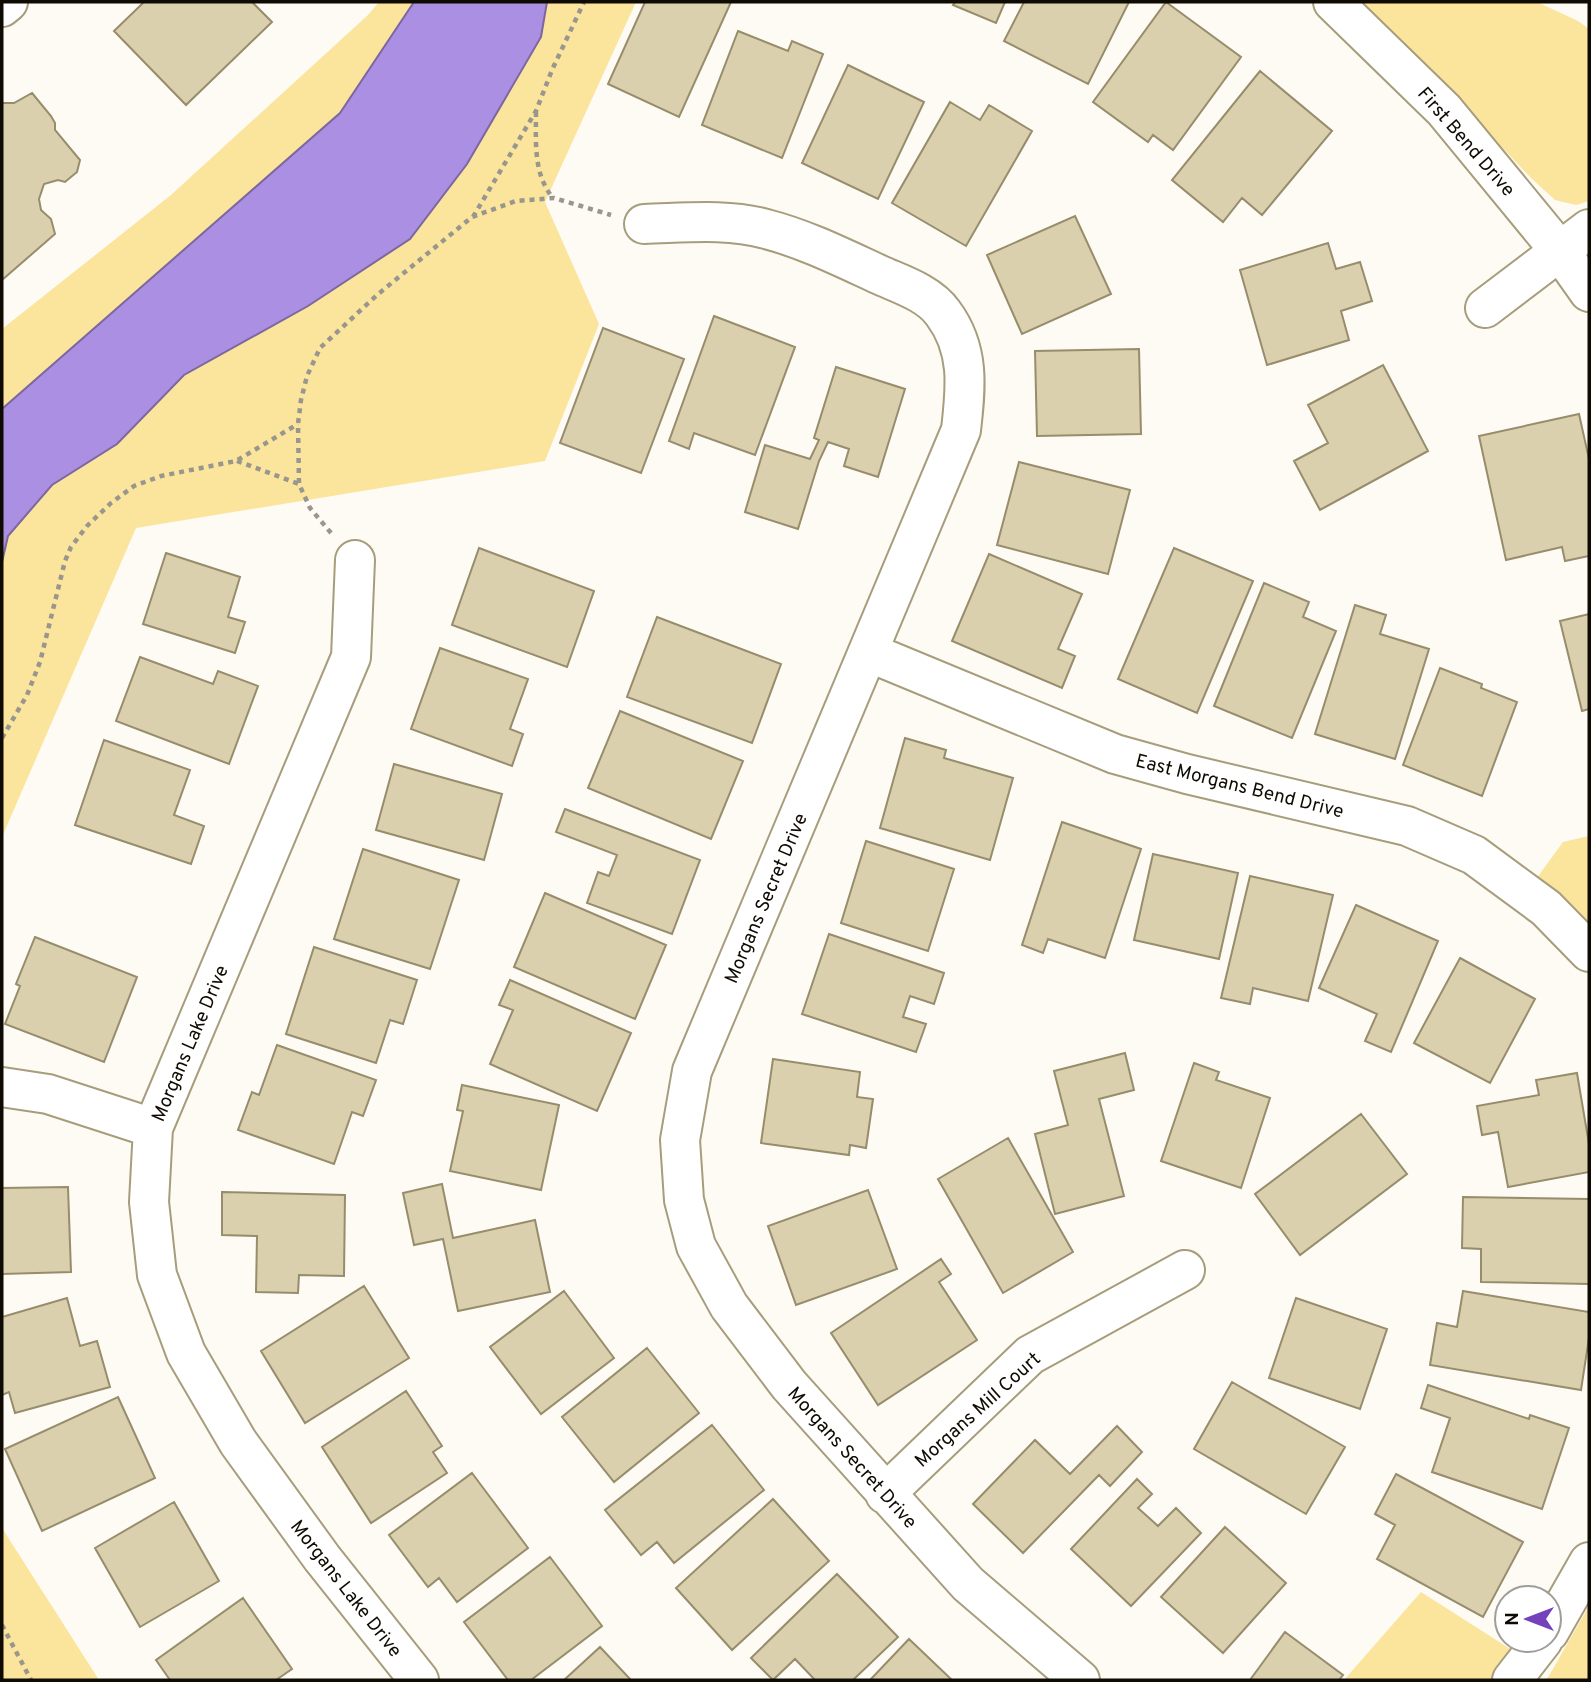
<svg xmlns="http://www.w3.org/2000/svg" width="1591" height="1682" font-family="Overpass,sans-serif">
<rect width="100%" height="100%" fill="#fdfbf4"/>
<path fill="#fbe49b" d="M379,2h35l-74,111 -338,296v-80l169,-134 197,-180z
M547,2h89l-91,200 54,122 -54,137 -409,67 -134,309v-275l6,-26 44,-51 65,-41 67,-69 124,-69 233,-269z
M1355,2h182l41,19 11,8v172l-13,4 -21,-5 -24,-22 -83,-88z
M1589,836v93l-55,-47 29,-40z
M2,1528l97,152h-97z
M1421,1592l94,60 -22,28h-149z
M1589,1606v74h-43l4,-6z"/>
<path fill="#aa8fe2" stroke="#7c679f" stroke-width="2" d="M414,2h133l-6,35 -74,127 -57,75 -102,67 -124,69 -67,69 -65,41 -44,51 -6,26v-153l338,-296z"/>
<path fill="#dbd0ad" stroke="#978c6b" stroke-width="2" d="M144,2h108l20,20 -86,83 -72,-74z
M645,2h86l-52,115 -71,-33z
M955,2h50l-9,21 -43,-18z
M1024,2h105l-41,82 -84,-43z
M1166,2l75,55 -68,93 -20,-15 -5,7 -55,-40z
M738,31l50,20 4,-10 31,13 -41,104 -80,-33z
M848,65l76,37 -46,97 -76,-36z
M1260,71l72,60 -70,84 -20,-17 -19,24 -51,-42z
M32,93l19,23 4,7v7l25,30 -3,12 -12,10 -7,-2 -14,4 -5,15 2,11 10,9 4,15 -53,46v-177h12z
M950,102l30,18 9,-15 43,26 -66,115 -74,-43z
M1075,216l36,78 -89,40 -35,-79z
M1328,243l8,26 24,-7 12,39 -31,10 8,29 -82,25 -27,-95z
M714,316l81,31 -40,108 -61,-22 -5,16 -20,-8z
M603,328l81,31 -43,114 -81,-30z
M1139,349l2,85 -104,2 -2,-85z
M1383,365l45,86 -108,59 -26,-49 34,-18 -20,-38z
M836,367l69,22 -27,88 -34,-11 5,-17 -21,-7 -9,19 -21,68 -53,-17 20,-67 45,14 9,-19 -5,-2z
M1579,414l10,45v97l-24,5 -3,-14 -56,13 -27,-124z
M1019,462l111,28 -22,84 -111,-29z
M479,548l115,43 -27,76 -115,-42z
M1174,548l79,33 -56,132 -79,-34z
M166,553l74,24 -12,40 17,5 -10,31 -92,-29z
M989,554l93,40 -24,55 17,7 -13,32 -110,-47z
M1264,583l45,19 -6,15 33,14 -44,107 -78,-32z
M1355,605l31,10 -6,19 49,15 -34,110 -80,-25z
M1589,614v95l-7,2 -22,-90z
M657,617l124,47 -29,79 -125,-46z
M440,648l88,31 -18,50 13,5 -11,32 -101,-37z
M140,657l73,27 5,-13 40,15 -29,78 -113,-43z
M1440,668l42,16 -1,4 36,14 -35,94 -79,-31z
M620,711l123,50 -32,78 -123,-51z
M905,738l41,12 -2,8 69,20 -23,82 -110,-32z
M104,740l86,30 -16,45 30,11 -13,38 -116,-39z
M394,764l108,30 -18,66 -108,-30z
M565,809l135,51 -28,74 -85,-31 11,-31 11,4 8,-21 -61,-23z
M1062,822l79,27 -36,109 -57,-19 -5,14 -21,-8z
M866,841l88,28 -26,82 -87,-28z
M363,849l96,31 -29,89 -96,-30z
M1153,854l85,19 -19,86 -85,-19z
M1250,876l83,19 -25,106 -55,-13 -3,16 -29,-6z
M545,893l121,52 -31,74 -121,-52z
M1356,905l82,36 -47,111 -26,-11 12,-27 -58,-26z
M829,934l115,39 -10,31 -24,-8 -7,21 23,7 -10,28 -114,-38z
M35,937l102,40 -33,85 -99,-38 15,-38 -4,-2z
M314,947l103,33 -14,44 -13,-4 -14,43 -90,-29z
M1460,958l75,41 -45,84 -76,-40z
M510,980l121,53 -34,78 -107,-47 23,-54 -14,-5z
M277,1045l99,35 -13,36 -11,-4 -18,52 -96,-34 14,-38 7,3z
M1125,1053l9,37 -35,9 25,97 -69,18 -20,-80 33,-9 -14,-54z
M773,1059l87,13 -3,25 16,2 -7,49 -16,-3 -1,10 -88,-12z
M1194,1063l25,9 -3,8 54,18 -29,90 -80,-27z
M1577,1073l12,71v28l-81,15 -10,-55 -16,3 -5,-29 62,-11 -3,-15z
M462,1085l97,20 -18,85 -91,-19 13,-60 -6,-1z
M1361,1114l46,60 -107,81 -45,-61z
M1008,1138l65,114 -70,41 -65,-114z
M442,1184l11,54 82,-18 15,72 -92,19 -15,-72 -29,6 -11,-52z
M68,1187l3,85 -69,2v-86z
M868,1190l29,79 -101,36 -28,-79z
M222,1192l123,3 -1,81 -45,-1 -1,18 -42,-1 1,-56 -35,-1z
M1463,1197l126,2v85l-108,-2v-33l-19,-1z
M941,1259l10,15 -12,8 38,58 -99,65 -47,-72z
M364,1286l45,72 -104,65 -44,-72z
M564,1291l50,67 -73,56 -51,-67z
M1463,1291l126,21v26l-8,52 -151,-25 7,-42 20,4z
M67,1298l13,48 17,-5 13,46 -95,26 -6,-21 -7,3v-78z
M1296,1298l91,31 -27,80 -91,-31z
M647,1348l52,65 -85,69 -52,-65z
M1232,1382l113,65 -39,67 -112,-65z
M1428,1385l101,34 1,-4 39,13 -27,81 -110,-37 18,-54 -29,-10z
M406,1391l36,55 -9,6 14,21 -76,50 -49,-76z
M118,1397l37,81 -113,53 -37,-82z
M712,1425l52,65 -90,73 -17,-21 -16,13 -36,-45z
M1117,1426l25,26 -32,34 -11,-11 -76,78 -50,-49 62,-64 35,34z
M472,1473l56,75 -71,54 -18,-24 -11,9 -39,-52z
M1396,1474l127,68 -40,75 -106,-58 18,-34 -20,-11z
M1137,1479l15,15 -14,14 20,18 18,-18 25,25 -70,73 -60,-57z
M773,1499l56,62 -97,89 -56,-62z
M174,1502l45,79 -79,46 -45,-79z
M1225,1527l61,56 -63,70 -62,-56z
M550,1557l52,69 -71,54h-23l-44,-58z
M837,1574l61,63 -45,43h-38l-20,-21 -22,21 -22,-22z
M243,1598l49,71 -16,11h-106l-14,-20z
M1285,1632l58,43 -4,5h-89z
M909,1639l43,41h-82z
M600,1647l31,33h-67z"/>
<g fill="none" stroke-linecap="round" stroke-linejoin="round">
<defs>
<path id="minor" d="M2,7l6,-5
M644,224c40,-1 83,-6 122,5 39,10 77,29 114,46 20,9 49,18 63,38 27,36 23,74 18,117l-269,641 -12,69 4,60 12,46 33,60 60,79 179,199 112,96
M1485,308l104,-79
M355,560l-4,97 -198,471 -4,74 8,73 29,78 52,89 84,116 97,122
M868,652l247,102 72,20 220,52 67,29 72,53 43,44
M2,1087l46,7 105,34
M885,1494l145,-139 155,-85
M1549,1632l40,-70
M1512,1680l31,-40"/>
<path id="tertiary" d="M1333,2l111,108 116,141 29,41"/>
</defs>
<use href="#minor" stroke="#a79d7c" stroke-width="42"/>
<use href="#tertiary" stroke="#a79d7c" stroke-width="42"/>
<path stroke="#99968e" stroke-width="4.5" stroke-dasharray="5 5" stroke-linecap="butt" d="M536,112c0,30 -3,62 17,86
M473,217l63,-106 16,-41 32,-68
M237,461l62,23
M331,533l-21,-25 -11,-24 -1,-60 3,-24 6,-24 13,-28 57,-53 95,-78 44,-16 38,-3 57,17
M2,738l25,-43 13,-33 25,-101 6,-14 16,-21 24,-23 23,-17 27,-10 75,-15 62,-37
M2,1625l29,55"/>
<use href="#minor" stroke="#fff" stroke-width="38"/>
<use href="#tertiary" stroke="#fff" stroke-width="38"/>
</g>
<g text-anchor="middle" stroke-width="5" stroke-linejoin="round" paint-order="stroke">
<g font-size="19" fill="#0f0b02" stroke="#fff">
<text transform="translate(1467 141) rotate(49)" y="7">First Bend Drive</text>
<text transform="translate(1240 785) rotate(14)" y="7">East Morgans Bend Drive</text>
<text transform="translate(765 898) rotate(-67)" y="7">Morgans Secret Drive</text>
<text transform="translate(189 1043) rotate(-67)" y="7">Morgans Lake Drive</text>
<text transform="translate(977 1409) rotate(-42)" y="7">Morgans Mill Court</text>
<text transform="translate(853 1457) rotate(48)" y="7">Morgans Secret Drive</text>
<text transform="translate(347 1588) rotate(52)" y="7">Morgans Lake Drive</text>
</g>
</g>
<rect width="1591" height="1682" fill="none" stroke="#0f0b02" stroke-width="7"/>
<g transform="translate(1528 1619) rotate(270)"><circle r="33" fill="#ffffff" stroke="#9f9d9a" stroke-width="2"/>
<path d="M0-5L12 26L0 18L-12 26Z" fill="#7443bb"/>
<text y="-10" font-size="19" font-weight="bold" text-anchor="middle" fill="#0f0b02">N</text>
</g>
</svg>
